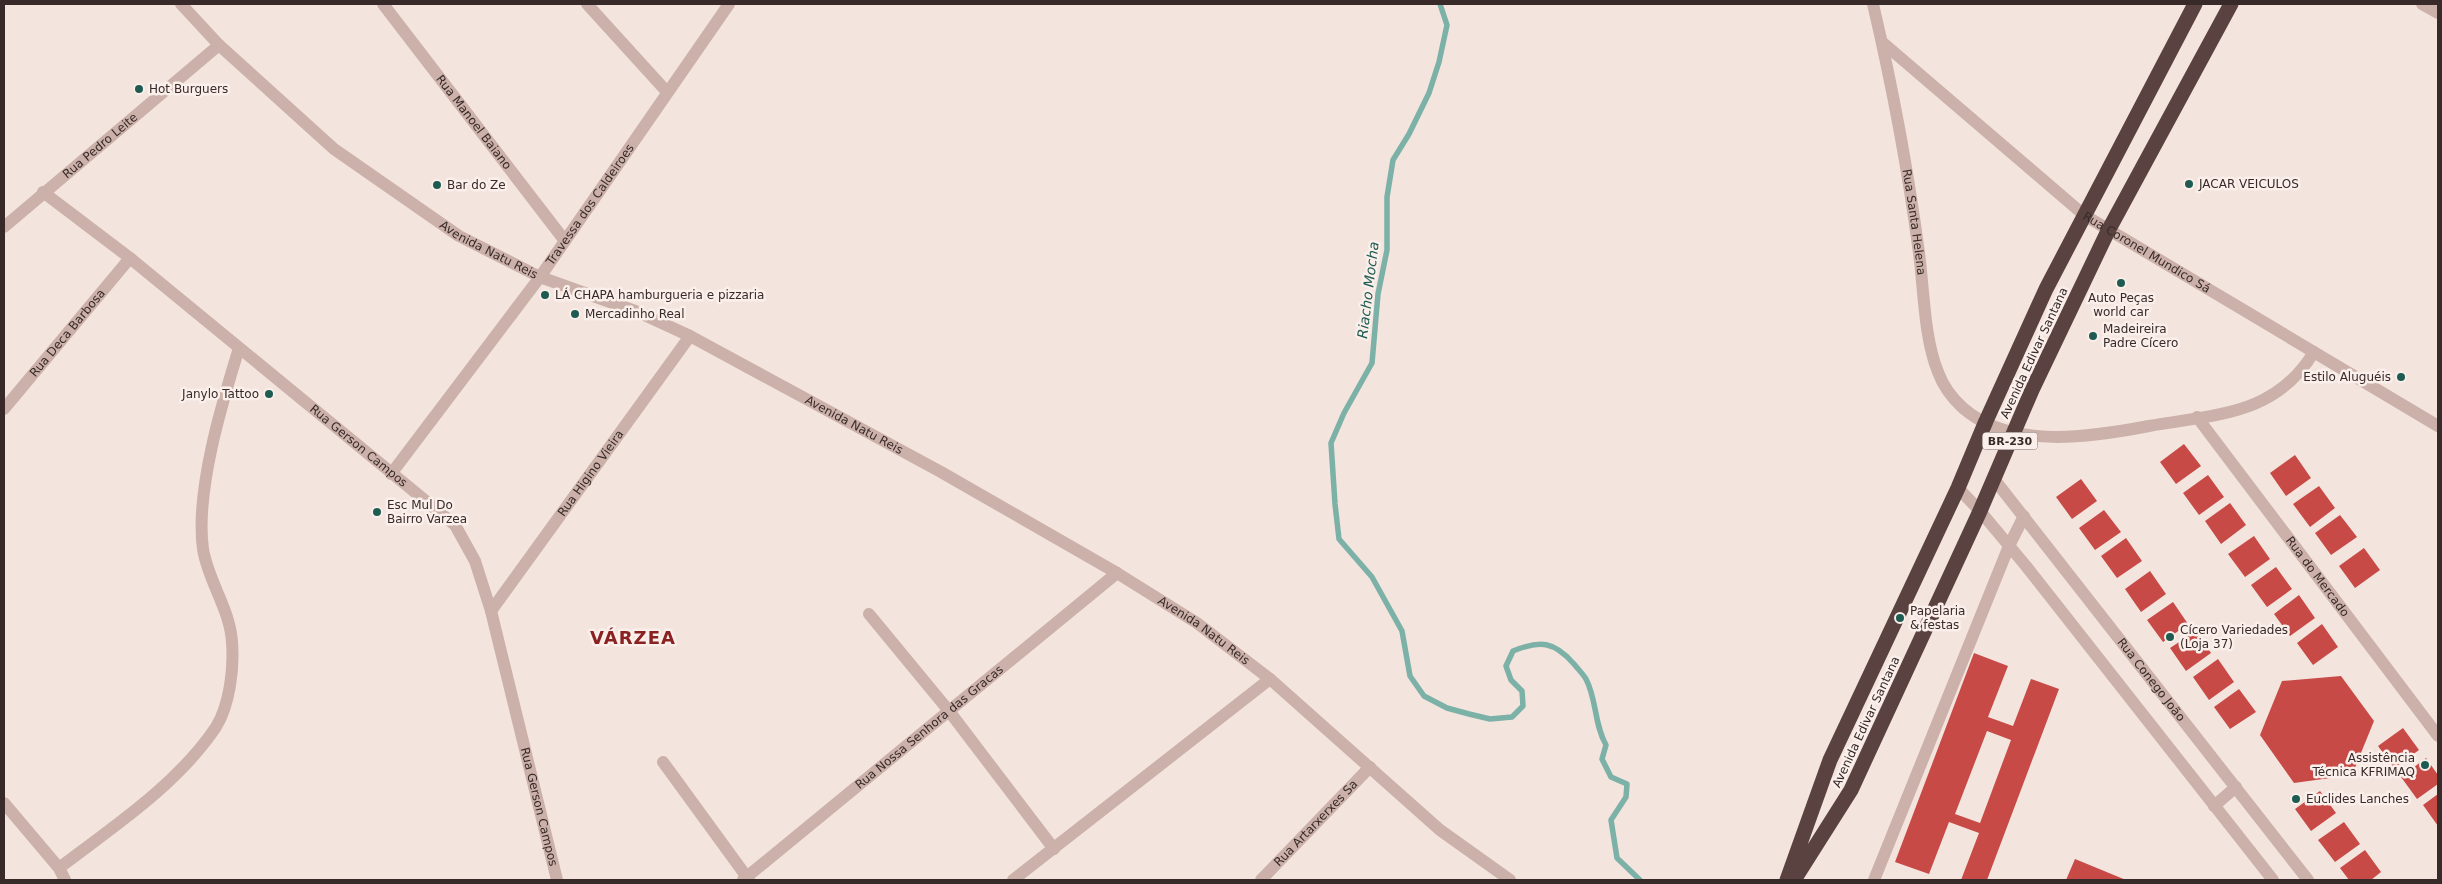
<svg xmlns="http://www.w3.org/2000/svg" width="2442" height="884" font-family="'DejaVu Sans',sans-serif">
<rect width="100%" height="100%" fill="#f3e4de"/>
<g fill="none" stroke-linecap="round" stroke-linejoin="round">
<path stroke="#7cb1a7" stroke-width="5.5" d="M1440,4l7,21 -8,37 -10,31 -20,41 -16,26 -6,37v53l-9,44 -6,69 -28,50 -13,30 4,61 4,35 33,38 30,54 8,45 14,20 23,12 22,6 21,5 22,-2 11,-11 -1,-15 -11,-11 -5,-14 7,-15c27,-11 41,-10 61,13 4,5 9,10 12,15 11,21 8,45 20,66l-4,14 9,18 16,7 -1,13 -15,23 6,38 23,22"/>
</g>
<path fill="#c84a47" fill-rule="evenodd" d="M2184,444l17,22 -25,18 -16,-22z
M2295,455l16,23 -25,18 -16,-23z
M2208,475l16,22 -25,18 -16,-22z
M2081,479l16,22 -25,18 -16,-22z
M2319,486l16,22 -25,19 -17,-23z
M2230,503l16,22 -25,19 -16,-23z
M2104,510l17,22 -26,18 -16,-22z
M2340,515l17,22 -26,18 -16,-22z
M2254,536l16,23 -25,18 -17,-23z
M2126,538l16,23 -25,17 -16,-22z
M2364,548l16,22 -25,18 -16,-22z
M2276,567l16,22 -25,18 -16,-22z
M2150,571l16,23 -25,18 -16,-23z
M2299,595l16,23 -25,18 -16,-22z
M2173,602l15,22 -25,18 -16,-22z
M2322,624l16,23 -25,18 -16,-22z
M2196,631l15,22 -25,18 -16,-23z
M1974,653l34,13 -20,51 25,9 18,-47 28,10 -72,191h-26l18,-47 -30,-11 -20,52 -34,-12zM1987,731l24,9 -31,83 -25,-9z
M2218,659l16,23 -25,18 -16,-23z
M2341,676l33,45 -22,54 -58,8 -34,-48 22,-54z
M2239,689l17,23 -26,17 -16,-22z
M2403,728l16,22 -25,18 -16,-22z
M2426,758l12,17v9l-21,15 -16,-22z
M2320,791l16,22 -25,18 -16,-22z
M2438,794v32l-15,-21z
M2344,822l16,22 -25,18 -17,-22z
M2365,850l16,22 -10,8h-22l-9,-12z
M2075,859l51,21h-60z"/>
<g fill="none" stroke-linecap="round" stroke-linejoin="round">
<g stroke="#cbb1a9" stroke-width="12">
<path id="s1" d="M181,4l38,41 115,104 125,87 81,41 98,35 52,24 251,136 176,101 80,50 73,56 170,151 70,50"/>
<path id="s2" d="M383,4l182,237"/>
<path d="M587,4l80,88"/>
<path id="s3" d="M1873,4c19,81 35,166 46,249 5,37 5,85 19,119 5,14 14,26 25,36 48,42 129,29 186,18 67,-12 126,-10 165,-74"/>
<path d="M2422,4l16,9"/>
<path id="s4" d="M1882,42l202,173 354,211"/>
<path id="s5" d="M43,192l87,66 325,267 20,36 16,50 66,269"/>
<path id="s6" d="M4,227l215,-182"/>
<path id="s7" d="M4,409l126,-151"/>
<path id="s8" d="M2197,417l241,319"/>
<path id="s9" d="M391,474l149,-197 189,-273"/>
<path id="s10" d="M1994,479l314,401"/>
<path d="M1958,488l22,23 46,55 247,314"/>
<path id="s11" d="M491,611l199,-275"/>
<path d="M869,614l80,97 105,138"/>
<path d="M663,762l86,118"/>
<path d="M4,803l55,65 6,12"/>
<path d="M2214,806l22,-19"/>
<path d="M59,868c55,-42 118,-83 157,-141 14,-23 18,-59 16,-85 -2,-33 -24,-61 -29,-93 -8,-57 19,-146 36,-201"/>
<path id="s12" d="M743,880l374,-307"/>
<path d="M1013,880l257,-201"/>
<path id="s13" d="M1261,880l109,-113"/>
<path d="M1874,880l135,-334 15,-30"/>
</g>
<path stroke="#5a4240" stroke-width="15" d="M1787,880l43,-120 128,-272 28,-67 60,-132 149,-285
M1794,880l57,-90 129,-279 52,-121 76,-159 123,-227"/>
</g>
<g fill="#1e5b51" stroke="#faefea" stroke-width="2">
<circle cx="139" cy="89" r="5"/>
<circle cx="2189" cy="184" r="5"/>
<circle cx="437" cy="185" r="5"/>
<circle cx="2121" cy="283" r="5"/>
<circle cx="545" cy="295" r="5"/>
<circle cx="575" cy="314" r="5"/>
<circle cx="2093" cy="336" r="5"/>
<circle cx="2401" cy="377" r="5"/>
<circle cx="269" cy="394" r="5"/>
<circle cx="377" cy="512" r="5"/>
<circle cx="1900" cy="618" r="5"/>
<circle cx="2170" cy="637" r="5"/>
<circle cx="2425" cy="765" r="5"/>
<circle cx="2296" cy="799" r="5"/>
</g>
<g text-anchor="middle" stroke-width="5" stroke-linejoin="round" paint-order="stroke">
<rect fill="#faefea" stroke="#726563" stroke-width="1" x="1982.5" y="432.5" width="55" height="17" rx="4"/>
<g font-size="11" font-weight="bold" fill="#382a29">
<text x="2010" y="445">BR-230</text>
</g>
<g font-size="12" fill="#382a29" stroke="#faefea" text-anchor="start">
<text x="149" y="93">Hot Burguers</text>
<text x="2199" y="188">JACAR VEICULOS</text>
<text x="447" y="189">Bar do Ze</text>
<text x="555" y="299">LÁ CHAPA hamburgueria e pizzaria</text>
<text x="2121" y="302" text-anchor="middle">Auto Peças<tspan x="2121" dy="14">world car</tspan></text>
<text x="585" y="318">Mercadinho Real</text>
<text x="2103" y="333">Madeireira<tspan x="2103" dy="14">Padre Cícero</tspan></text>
<text x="2391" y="381" text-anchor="end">Estilo Aluguéis</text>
<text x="259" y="398" text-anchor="end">Janylo Tattoo</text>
<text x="387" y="509">Esc Mul Do<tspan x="387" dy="14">Bairro Varzea</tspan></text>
<text x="1910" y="615">Papelaria<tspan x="1910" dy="14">&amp; festas</tspan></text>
<text x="2180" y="634">Cícero Variedades<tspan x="2180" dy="14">(Loja 37)</tspan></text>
<text x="2415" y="762" text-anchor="end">Assistência<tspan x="2415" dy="14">Técnica KFRIMAQ</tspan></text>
<text x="2306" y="803">Euclides Lanches</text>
</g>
<g font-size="12" fill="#382a29" stroke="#faefea">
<text dy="4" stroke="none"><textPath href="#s2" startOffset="149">Rua Manoel Baiano</textPath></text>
<text dy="4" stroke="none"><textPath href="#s6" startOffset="126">Rua Pedro Leite</textPath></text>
<text dy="4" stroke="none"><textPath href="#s9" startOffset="335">Travessa dos Caldeiroes</textPath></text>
<text dy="4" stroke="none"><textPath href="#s3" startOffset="222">Rua Santa Helena</textPath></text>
<text dy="4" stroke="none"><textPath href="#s1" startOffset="396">Avenida Natu Reis</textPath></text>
<text dy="4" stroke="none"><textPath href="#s4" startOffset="339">Rua Coronel Mundico Sá</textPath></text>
<text dy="4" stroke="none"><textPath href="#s7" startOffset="99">Rua Deca Barbosa</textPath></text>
<text transform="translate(2034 353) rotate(-65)" y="4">Avenida Edivar Santana</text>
<text dy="4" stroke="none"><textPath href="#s1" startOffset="802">Avenida Natu Reis</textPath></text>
<text dy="4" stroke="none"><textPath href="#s5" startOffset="405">Rua Gerson Campos</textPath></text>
<text dy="4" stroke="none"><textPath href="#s11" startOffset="170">Rua Higino Vieira</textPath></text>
<text dy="4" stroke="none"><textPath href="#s8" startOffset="200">Rua do Mercado</textPath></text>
<text dy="4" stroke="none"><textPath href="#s1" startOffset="1208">Avenida Natu Reis</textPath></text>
<text dy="4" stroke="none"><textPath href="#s10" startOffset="255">Rua Conego João</textPath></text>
<text transform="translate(1866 722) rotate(-65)" y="4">Avenida Edivar Santana</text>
<text dy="4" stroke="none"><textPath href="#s12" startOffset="241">Rua Nossa Senhora das Gracas</textPath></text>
<text dy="4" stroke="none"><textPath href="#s5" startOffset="825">Rua Gerson Campos</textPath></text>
<text dy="4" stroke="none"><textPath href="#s13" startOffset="79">Rua Artarxerxes Sa</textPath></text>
</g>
<g font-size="14" font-style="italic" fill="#1e5b51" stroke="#faefea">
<text transform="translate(1368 290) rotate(-83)" y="5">Riacho Mocha</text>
</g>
<g font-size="18" font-weight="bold" letter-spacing="1" fill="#892221" stroke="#faefea">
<text x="633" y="644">VÁRZEA</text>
</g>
</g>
<rect width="2442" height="884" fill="none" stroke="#382a29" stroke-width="10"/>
</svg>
